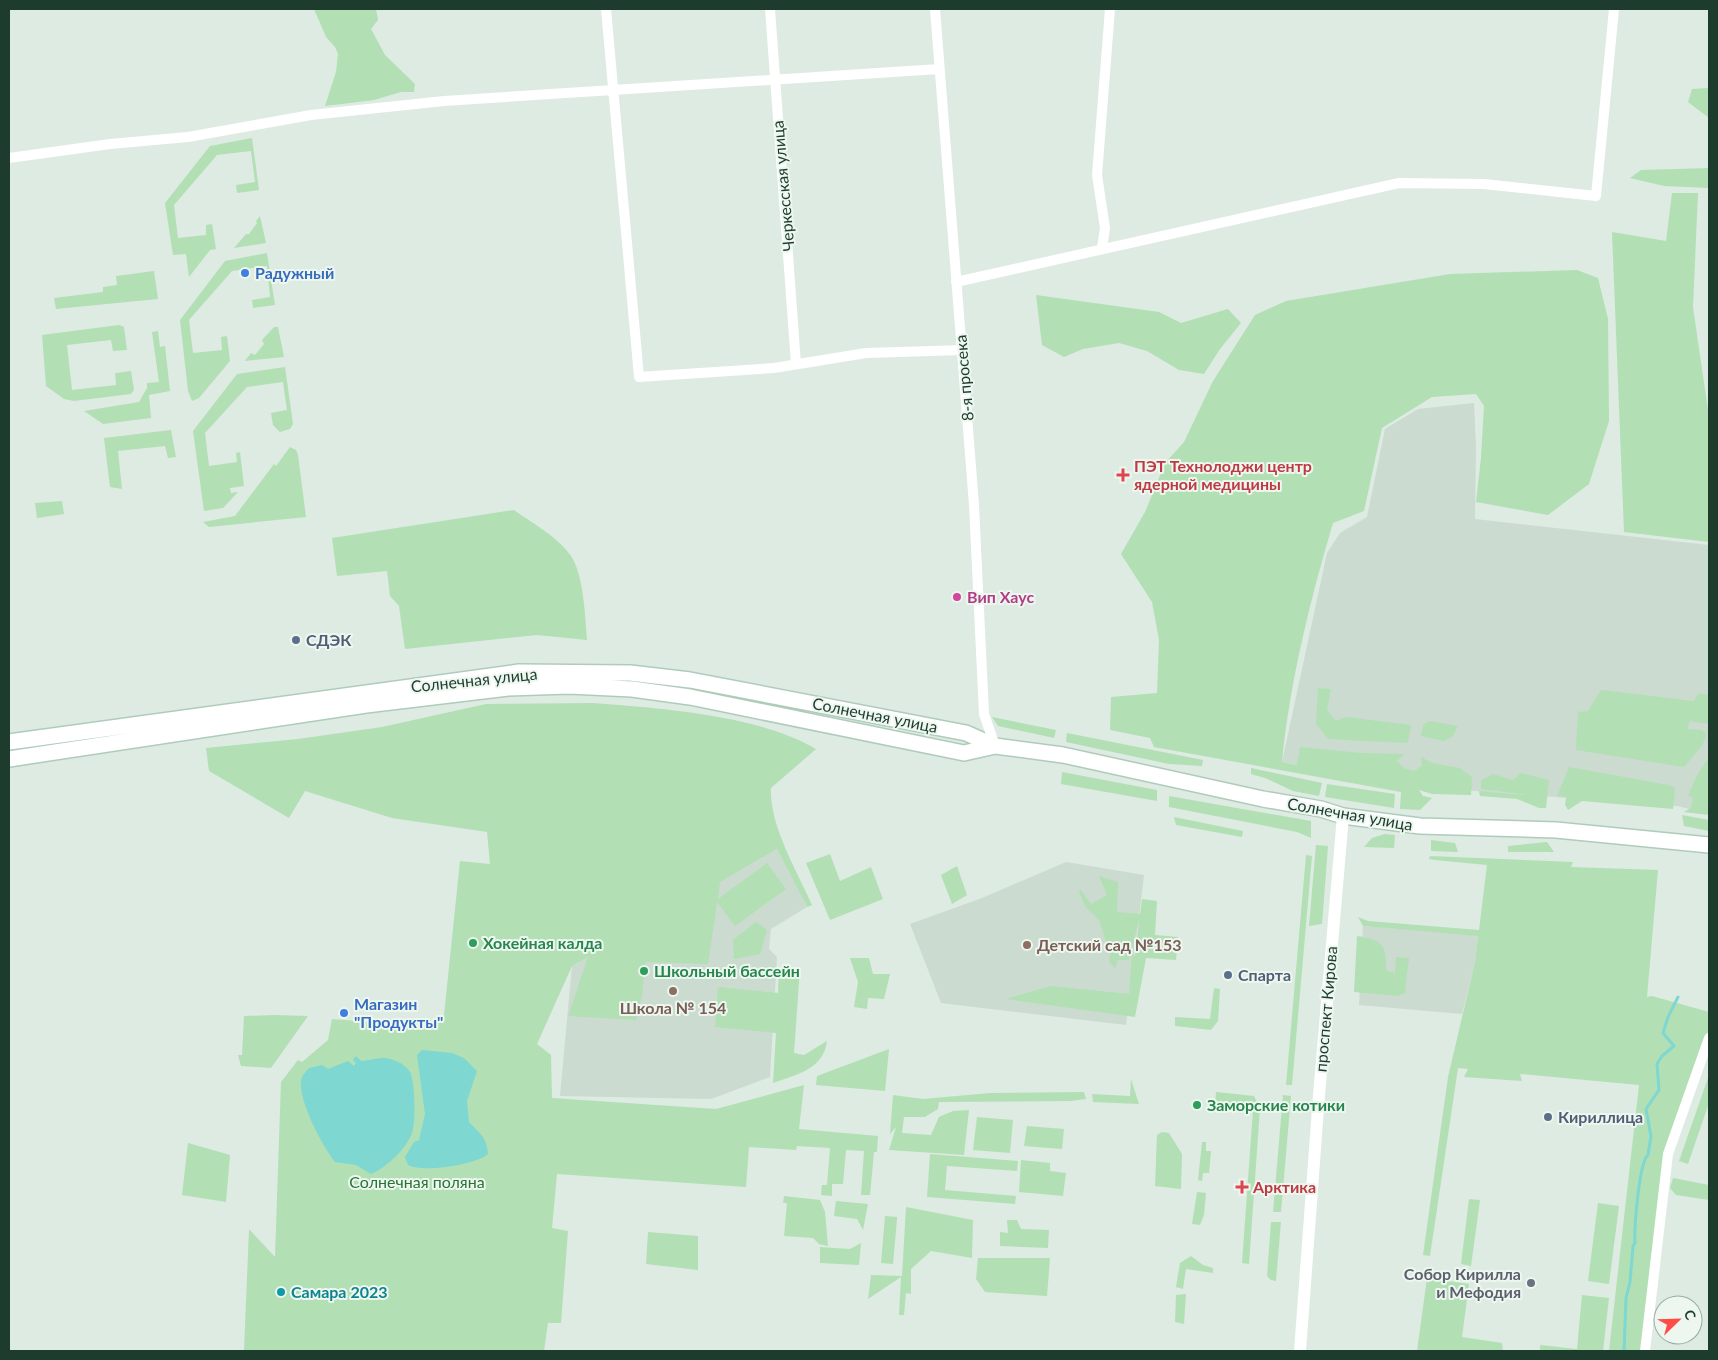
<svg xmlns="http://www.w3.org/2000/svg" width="1718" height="1360" font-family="Lato,sans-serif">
<rect width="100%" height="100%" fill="#ddebe2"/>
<path fill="#cbdbd0" d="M1474,403l2,44 -1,72 234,26v269l-32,-8 -202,-15 -92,-10 -101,-19 45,-209 13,-20 27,-16 18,-88 33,-20z
M777,849l30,58 -36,22 -2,20 8,8 -7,120 -59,22 -151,-3 12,-130z
M1066,862l78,13 -18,150 -185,-22 -31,-79 72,-26z
M1363,926l115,9 -3,27 -13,52 -103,-9z"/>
<path fill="#b3dfb5" d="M314,9h62l2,11 -7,9 14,26 30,29 -1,8h-13l-27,8 -49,6 11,-34 2,-18 -3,-7 -9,-10z
M1709,88v30l-21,-16 4,-13z
M252,138l7,52 -22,3 -1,-8 19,-3 -4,-31 -34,4 -43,50 4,33 28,-3v-10l6,-1 4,25 -6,1 -21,27 -3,-23 -13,1 -8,-52 45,-57z
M1709,168v20l-45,-2 -34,-8 11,-8z
M1672,193h26l-5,114 16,110v125l-85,-10 -12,-300 54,9z
M260,216l6,27 -32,5 12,-14h3l8,-11 -1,-2z
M267,253l8,52 -22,3 -1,-8 18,-3 -3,-31 -35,5 -43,49 4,33 29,-3 -1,-13 6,-1 3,25 -31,37 -7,3 -4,-10 -8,-71 45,-59z
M1577,270l21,8 10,41 1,102 -20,63 -41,31 -72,-13 5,-44 3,-52 -8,-12 -44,3 -50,31 -18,83 -31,12c-23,78 -43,158 -51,239l15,3 3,-18 61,6 44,1 -8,7 7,7 10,3 8,-5 -1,-9 11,6 28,5 12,9 -1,18 -39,-1 -13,-4 4,6 9,2 -12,12 -20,-1 1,-17 -247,-45 -4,-9 -40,-8 1,-33 46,-4 2,-53 -7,-38 -31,-48 24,-42 20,-49 19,-21 29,-61 42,-66 31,-14 164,-27z
M154,271l4,28 -102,10 -2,-11 49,-6v-5l14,-2 -1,-9z
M1036,295l123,17 22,11 47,-14 13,14 -21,26 -16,25 -25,-4 -32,-19 -28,-8 -36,6 -19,8 -22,-12z
M119,325l5,2 3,23 -14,1 -2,-11 -44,5 5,45 44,-5 -1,-12 16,-2 3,19 -3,4 -57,7 -10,-2 -18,-13 -4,-51z
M274,327h4l6,30 -39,4 6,-8 4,2 9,-11 -2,-4z
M158,331l2,16 5,-1 5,45 -21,4 2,23 -48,6 -19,-13 55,-9 8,-14v-5l12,-1 -7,-50z
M285,367l7,50 1,7 -3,5 -10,3 -7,-7 -2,-12 16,-3 -4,-28 -36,5 -42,46 4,33 28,-4 -1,-9 4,-1 4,34 -14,2 1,5 7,-1 -15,16 -19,3 -11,-80 44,-57z
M171,430l5,27 -8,1 -3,-12 -47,5 4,38 -12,-2 -6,-49z
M290,447l6,3 2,5 8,62 -97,10 -6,-5 32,-6 39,-52 2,2z
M62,501l2,13 -27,4 -2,-15z
M514,510c18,13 44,27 57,46 13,20 14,60 16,84l-50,-5 -132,14 -6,-43 -9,-10 -3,-25 -50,5 -5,-38z
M1318,688l13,1 -4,21 9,11 10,-4 65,8 -3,18 -80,-4 -12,-15z
M1601,690l93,11 4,-8 10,2 1,-4v33l-19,-3 -3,8 15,1 4,4 -3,10 -19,23 -108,-17 2,-38 10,-1z
M593,703c66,5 166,12 223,46l-45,39c-2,37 26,83 41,117l-5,2 -30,-58 -57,33 -2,17 49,-36 19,26 -51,37 -18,-24 -9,62 -63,-2 -3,34 -6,24 -68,-4 20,-59 -16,9 -35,78 14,11 1,43 164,11 88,-24 -5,44 79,7 -1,16h-3l-4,43h-9l3,-44 -18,-1 -3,34h-11v12l-11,-1 1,-10h5l3,-37 -33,-2 -1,4 -47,-3 -3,40 -189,-13 -5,54 16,3 -7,92h-13l-4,28h-300l5,-122 26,28 6,-175 17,-22 4,2 26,-22 4,-21 99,8 13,-12 16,-154 30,3 -3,-32 -95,-14 -87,-27 -16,27 -80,-47 -3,-23 92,-9 84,-12 104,-23z
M992,717l64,13 -2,8 -56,-12z
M1429,721l29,5 -5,10 -9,5 -23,-5 2,-11z
M1067,733l136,27 -1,6 -33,-2 -103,-22z
M1709,757v58l-25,-3 7,-4 2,-11 -5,-1 8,-19z
M1569,767l100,18 6,3 -2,21 -91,-8 -14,9 -3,-5 1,-8 -9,-1z
M1251,768l71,15 -3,13 -26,-5 -28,-13 -14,-4z
M1062,772l95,18v11l-96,-17z
M1521,773l28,7 -3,28h-7l-22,-9 -37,-3 -1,-5 51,4 -49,-6v-9l12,-6 20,6z
M1327,784l68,10 -1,14 -69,-11z
M1169,796l142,25v17l-14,-6 -128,-25z
M1682,815l27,5v11l-25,-5z
M1174,817l69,14 -1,6 -66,-12z
M1385,834l10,1 -1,13 -30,-1 8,-9z
M1431,840l24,3 3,9 -27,-1z
M1547,842l7,10h-46v-6z
M1316,845l12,1 -6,78 -13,2z
M830,854l10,27 31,-14 12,32 -53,21 -24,-57z
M1306,855l6,1 -20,229h-6z
M1430,856l143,6 -2,5 87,3 -11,127 5,-1 57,16v16l-42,126 -24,197h-34l30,-266 -119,-11 2,7 -58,-4 4,-8 -10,-1 -28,188 -7,-1 25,-178 27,-115 3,-26 -115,-10 -5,-9 10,4 111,9 8,-65 -52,-5 -6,-1z
M957,866l10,29 -15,9 -11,-29z
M1099,876l19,6 -1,30 23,2 2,-15 15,2 -2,34 23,2 -2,23 -30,-2 -11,59 -129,-18 45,-13 78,8 3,-42 3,4 4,-36 -10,40h-12l-1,9 -7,-7 1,-9 -11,-33 -14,-14 -6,-14 2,-2 10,14 16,-9z
M756,922l11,8 -7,24 -26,5 -1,-19z
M1357,936c28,4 29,10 29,35l9,2 1,-16 13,1 -4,35 -7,3 -44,-4z
M850,958h19l4,16h17l-6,25 -16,-1 -1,11 -13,-2 4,-25z
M779,968h21l-6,85 10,2 23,-14c-3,28 -31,34 -54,42l3,-50 -61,-6 3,-40 60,6z
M1214,988l6,1 -2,32 -7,9 -36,-4v-9l35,2z
M275,1015l33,1 -37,52 -30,-2 -3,-11h4l2,-39z
M889,1049l-4,42 -69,-6 1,-9z
M1709,1075v28l-21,61 -9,-3z
M1131,1079l8,25 -46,-2 -1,-8 38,2z
M1084,1092l2,7 -15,2 -132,1 -1,7 -13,8h-21l-2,16 29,2 8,-18 14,-6 16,-1 -5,45 -75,-5 7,-23 -6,7 3,-39 30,4 67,-6z
M1216,1092l38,4 6,12 -11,156 -7,-1 11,-153 -38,-4z
M1283,1095l8,1 -10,116h-8z
M977,1117l36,3 -3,33 -37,-3z
M1027,1126l37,3 -2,20 -38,-3z
M1162,1132l7,1 13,21 -1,35 -26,-3 2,-51z
M1202,1142h4v9h5l-2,22h-6l-1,8 -4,-1z
M188,1143l42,12 -4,47 -44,-7z
M930,1154l88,7 -1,10 -70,-5 -2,24 71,6 -1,8 -88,-7z
M1021,1160l29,3v8l16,2 -3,23 -44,-4z
M1673,1178l36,7v15l-33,-5 -6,-7z
M1197,1192l9,1 -2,22 -4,10 -8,-1z
M784,1196l36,4 5,12 3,34 -9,-2 -6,-6 -29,-2 3,-33h-4z
M1469,1199l11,1 -9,66 -10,-2z
M836,1201l32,3 -5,26 -6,-11 -23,-3z
M1598,1203l21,3 -10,78 -21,-3z
M906,1207l67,13 -1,38 -41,-7 -20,18v25l-5,-1 -2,22h-5l2,-38 -33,22 3,-24 31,1z
M885,1216l12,1v3l-4,44 -12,-1z
M1007,1220h10l4,9 28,1 -1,18 -48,-2v-14l8,1z
M1271,1222h10l-5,59 -5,-1 -4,-4z
M648,1232l50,4v34l-52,-6z
M861,1243l-2,22 -39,-2v-16l30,2z
M1191,1256l12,9 10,3v5l-27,-4 -3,20 -7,-2 4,-24z
M978,1258h72l-3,38 -62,-4 -9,-13z
M1427,1278l42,6 -7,53 40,6 1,8h-86z
M1186,1294l-2,30 -9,-2 1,-27z
M1582,1295l27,3 -6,53h-63v-6l37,4z"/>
<path fill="#7ed7d1" d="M422,1050l30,3 12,5 13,13 -10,30 2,21c10,11 18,15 19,32 -12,11 -66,19 -80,11l-3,-8 9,-15 5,-2 6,-26 -8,-59z
M356,1056l5,5c14,-1 23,-7 37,1 5,2 9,6 12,10 5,9 6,52 2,61 -6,16 -25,34 -41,41l-15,-9 -21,-3c-12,-15 -40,-66 -33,-85 2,-3 5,-7 7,-9l13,-3 6,4 20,-8 6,5 2,-3 -3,-3z"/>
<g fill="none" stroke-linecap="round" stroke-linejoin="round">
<path stroke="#7ed7d1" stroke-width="3" d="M1624,1351l2,-53 4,-16 3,-36 2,-3c-1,-14 4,-81 13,-88l3,-19 -5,-27 13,-19 -2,-26 5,-8 12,-10 -11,-13 5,-16 10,-20"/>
<defs>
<path id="secondary" d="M9,742l510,-70 111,1 60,7 276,53 29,13 68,9 200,44 58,10 22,7 77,10 136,4 153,15
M9,759l357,-54 142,-17 61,-2 63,3 58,8 274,56 31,-7"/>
</defs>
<use href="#secondary" stroke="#afccbb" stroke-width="18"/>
<path stroke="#fff" stroke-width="10" d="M606,9l33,368 135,-9 92,-15 97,-3
M770,9l26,355
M935,9l39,496 10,209 11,32
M9,158l101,-14 78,-7 123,-22 133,-14 495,-32
M1102,248l3,-20 -8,-53 13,-166
M956,282l443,-99 85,1 112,12 18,-187
M1645,1351l23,-197 41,-116"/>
<path stroke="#fff" stroke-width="12" d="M1300,1351l19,-256 24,-279"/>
<use href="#secondary" stroke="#fff" stroke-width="15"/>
</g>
<g fill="#3f7fe0" stroke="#edf7f0" stroke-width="2">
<circle cx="245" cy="273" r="5"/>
<circle cx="344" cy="1013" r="5"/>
</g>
<g fill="#e0444e" stroke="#edf7f0" stroke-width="2">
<path d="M1120.5 467.5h5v5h5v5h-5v5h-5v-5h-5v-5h5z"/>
<path d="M1239.5 1179.5h5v5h5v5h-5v5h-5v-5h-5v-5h5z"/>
</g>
<circle fill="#d1479c" stroke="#edf7f0" stroke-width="2" cx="957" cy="597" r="5"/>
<g fill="#5c6f8a" stroke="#edf7f0" stroke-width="2">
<circle cx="296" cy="640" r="5"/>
<circle cx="1228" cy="975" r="5"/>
<circle cx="1548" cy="1117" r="5"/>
</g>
<g fill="#2e9e5b" stroke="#edf7f0" stroke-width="2">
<circle cx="473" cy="943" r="5"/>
<circle cx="644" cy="971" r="5"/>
<circle cx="1197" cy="1105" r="5"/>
</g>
<g fill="#8d6e63" stroke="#edf7f0" stroke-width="2">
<circle cx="1027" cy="945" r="5"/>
<circle cx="673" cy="991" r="5"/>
</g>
<circle fill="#6b7280" stroke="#edf7f0" stroke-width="2" cx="1531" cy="1283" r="5"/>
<circle fill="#0f9aa8" stroke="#edf7f0" stroke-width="2" cx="281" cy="1292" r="5"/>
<g text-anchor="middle" stroke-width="4" stroke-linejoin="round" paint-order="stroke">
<g font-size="16" fill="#1d3c2d" stroke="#edf7f0">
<text transform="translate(783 186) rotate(-95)" y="6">Черкесская улица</text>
<text transform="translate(964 378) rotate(-95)" y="6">8-я просека</text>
<text transform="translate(474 680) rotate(-6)" y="6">Солнечная улица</text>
<text transform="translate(875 715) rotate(11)" y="6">Солнечная улица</text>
<text transform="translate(1350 814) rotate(10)" y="6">Солнечная улица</text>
<text transform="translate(1326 1009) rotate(-85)" y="6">проспект Кирова</text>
</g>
<g font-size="16" font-weight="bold" fill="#366cbe" stroke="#edf7f0" text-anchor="start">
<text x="255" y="279">Радужный</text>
<text x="354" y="1010">Магазин<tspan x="354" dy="18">"Продукты"</tspan></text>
</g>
<g font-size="16" font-weight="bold" fill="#be3a42" stroke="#edf7f0" text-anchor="start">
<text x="1134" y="472">ПЭТ Технолоджи центр<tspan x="1134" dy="18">ядерной медицины</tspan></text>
<text x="1253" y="1193">Арктика</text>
</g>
<g font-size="16" font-weight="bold" fill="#b23c85" stroke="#edf7f0" text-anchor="start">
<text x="967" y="603">Вип Хаус</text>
</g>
<g font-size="16" font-weight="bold" fill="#4e5e75" stroke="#edf7f0" text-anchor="start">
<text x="306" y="646">СДЭК</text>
<text x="1238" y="981">Спарта</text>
<text x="1558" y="1123">Кириллица</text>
</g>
<g font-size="16" font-weight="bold" fill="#27864d" stroke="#edf7f0" text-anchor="start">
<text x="483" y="949">Хокейная калда</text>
<text x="654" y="977">Школьный бассейн</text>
<text x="1207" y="1111">Заморские котики</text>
</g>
<g font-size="16" font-weight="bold" fill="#785e54" stroke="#edf7f0" text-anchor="start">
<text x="1037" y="951">Детский сад №153</text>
<text x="673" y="1014" text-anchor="middle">Школа № 154</text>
</g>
<g font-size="16" fill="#247632" stroke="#edf7f0">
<text x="417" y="1188">Солнечная поляна</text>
</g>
<g font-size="16" font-weight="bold" fill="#5b616d" stroke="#edf7f0" text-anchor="end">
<text x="1521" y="1280">Собор Кирилла<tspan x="1521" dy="18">и Мефодия</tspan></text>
</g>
<g font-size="16" font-weight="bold" fill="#0d838f" stroke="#edf7f0" text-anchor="start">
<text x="291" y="1298">Самара 2023</text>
</g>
</g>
<rect width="1718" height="1360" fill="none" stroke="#1d3c2d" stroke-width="20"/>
<g transform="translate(1678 1320) rotate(67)"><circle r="24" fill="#edf7f0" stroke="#9aaca2"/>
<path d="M0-4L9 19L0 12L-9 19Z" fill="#ff4c47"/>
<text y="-8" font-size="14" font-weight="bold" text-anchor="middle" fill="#1d3c2d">С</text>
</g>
</svg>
